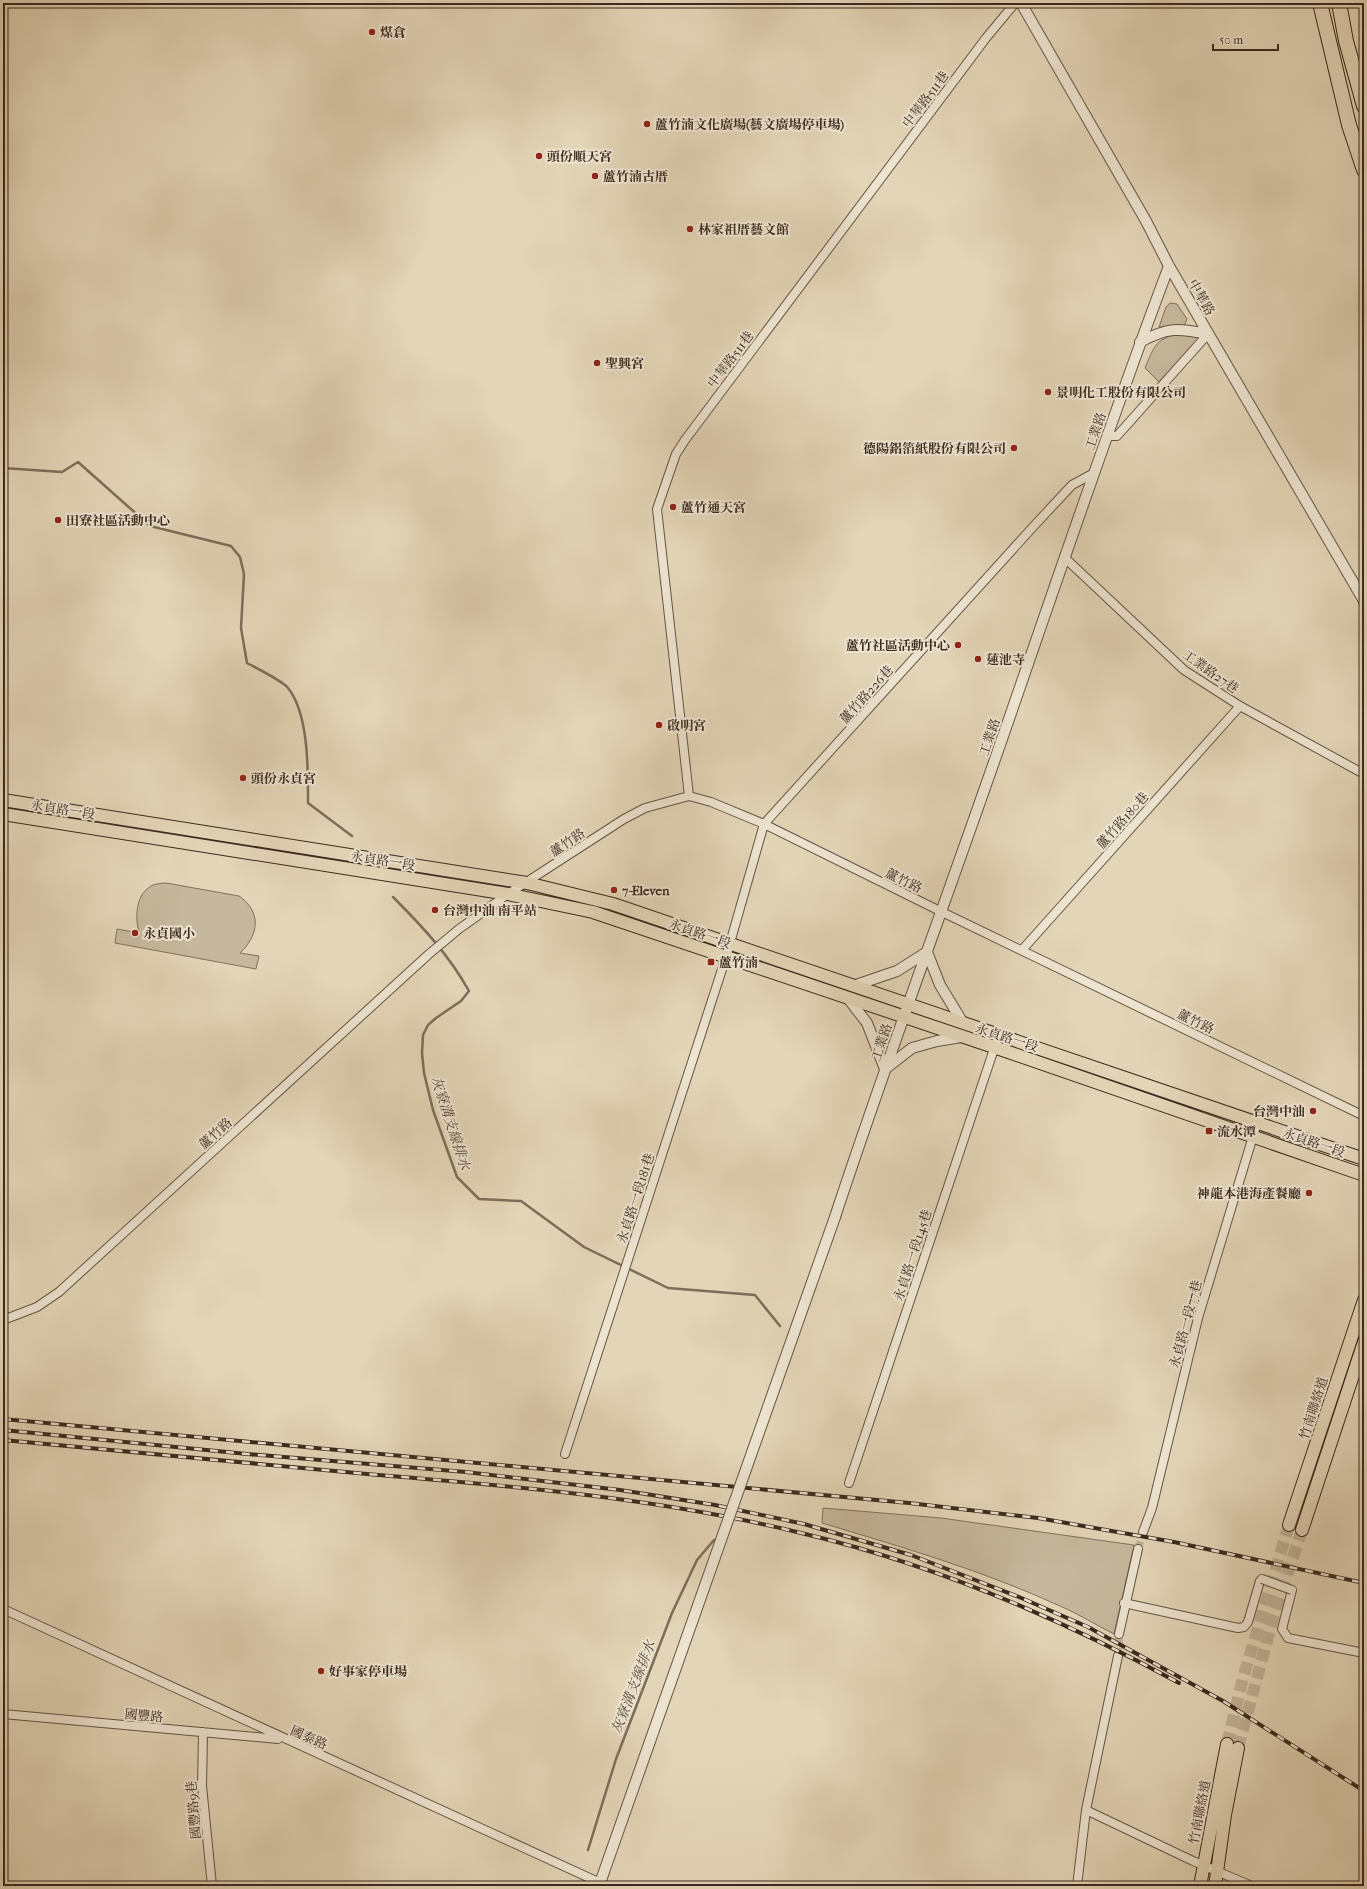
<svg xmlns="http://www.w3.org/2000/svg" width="1367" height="1889" font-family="'IM FELL French Canon','Noto Serif TC',serif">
<rect width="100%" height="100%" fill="#e3d5b7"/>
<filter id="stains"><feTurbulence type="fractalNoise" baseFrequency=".005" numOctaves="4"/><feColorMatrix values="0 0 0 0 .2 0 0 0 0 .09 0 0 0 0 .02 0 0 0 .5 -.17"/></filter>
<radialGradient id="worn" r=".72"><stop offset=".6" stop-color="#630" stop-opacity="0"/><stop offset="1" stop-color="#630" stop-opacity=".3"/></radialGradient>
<path fill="#c6b89d" stroke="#80705e" d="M1170,303l7,1 10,15 -3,7 -25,1 7,-20z
M1183,334l16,4 -40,44 -14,-14c9,-22 12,-32 38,-34z
M166,883l73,13c23,16 20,39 1,57l19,3 -3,13 -141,-26 2,-14 22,4c-4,-16 -4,-39 14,-48 3,-1 9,-2 13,-2z
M823,1508l118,10 193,27 -20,89c-18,-9 -35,-20 -54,-28 -76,-35 -158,-59 -238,-83z"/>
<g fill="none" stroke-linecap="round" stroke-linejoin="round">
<path stroke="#7e6d5b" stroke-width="2.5" d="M3,468l59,4 16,-10 72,64 81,20 9,11 4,17 -3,54 6,35c9,5 36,18 41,25 21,26 20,83 20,115l44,33
M393,897c29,29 56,58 76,94l-8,10 -25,17 -8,7 -5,10 -1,18 2,20 9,37 24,67 22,22 42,2 63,46 84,41 87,7 25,31
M588,1850l28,-91 56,-146 25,-53 17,-20"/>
<path stroke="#c1b398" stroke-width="8" stroke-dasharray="8 4" stroke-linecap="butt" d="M1138,1549l5,-17
M1118,1656l1,-22"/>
<path stroke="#c1b398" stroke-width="12" stroke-dasharray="12 6" stroke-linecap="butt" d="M1227,1744l16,-66 46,-153
M1238,1748l36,-133 28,-85"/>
<defs>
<path id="minor" d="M1107,436h10l91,-102
M1065,558l119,112 56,36 124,68
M689,796l-32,-287 19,-55 9,-14 301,-402 29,-35
M1022,950l218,-244
M3,1320l34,-13 22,-15 370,-338 30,-25 49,-35 116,-75 21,-11 44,-12 22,6 53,22 178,88 422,204
M565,1454l161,-497 38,-133 268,-296 40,-43 22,-12
M849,1483l150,-449
M1143,1532l9,-24 46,-190 59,-195
M1292,1590l-10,39 6,9 76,15
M1124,1603l114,25 6,-1 4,-5 12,-41 2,-2
M3,1609c201,93 402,186 604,277
M1119,1634l19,-85
M3,1714l275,25
M203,1732l-1,54 10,100
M1086,1810l107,51 59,25
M1077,1886l9,-76 32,-154"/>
<path id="tertiary" d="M1021,3l125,218 23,45 195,335
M1140,342c28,-15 38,-14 68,-8
M853,986l44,-15 30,-19 13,33 23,38
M847,997l20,26 18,46 27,-21 25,-7 24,-4
M835,1217c53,-161 112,-319 167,-478 55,-158 108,-317 167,-473
M599,1886l13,-37"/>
<path id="primary" d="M3,800l524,83 86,21 751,255
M3,814l505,80 85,18 401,135 370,128
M1289,1525l75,-225
M1302,1530l62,-188
M1200,1886l27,-142
M1215,1886l10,-71 13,-67"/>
<path id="motorway" d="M1320,3l29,122 15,45
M1339,3l7,38 18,65"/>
</defs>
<use href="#minor" stroke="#655444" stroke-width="10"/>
<use href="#tertiary" stroke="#655444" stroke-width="12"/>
<use href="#primary" stroke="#3b291e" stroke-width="14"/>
<use href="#motorway" stroke="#3b291e" stroke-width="16"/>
<use href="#minor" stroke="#ede4d0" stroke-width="8"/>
<use href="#tertiary" stroke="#ede4d0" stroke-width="10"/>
<use href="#primary" stroke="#e3d5b7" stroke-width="12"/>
<use href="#motorway" stroke="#e3d5b7" stroke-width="14"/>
<defs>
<path id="rail" d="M3,1419l906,84 129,15 136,24 190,41
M3,1430l244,24 219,18 154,18 95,15 89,19 107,31 108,42 69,30 135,74 141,90
M3,1440c121,11 242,23 364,34 145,12 292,24 434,59 132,31 259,85 378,150"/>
</defs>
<use href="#rail" stroke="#3b291e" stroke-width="4"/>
<use href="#rail" stroke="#ede4d0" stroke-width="2.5" stroke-dasharray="8" stroke-linecap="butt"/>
<defs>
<path id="minor-bridge" d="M1262,1579l30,11"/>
<path id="tertiary-bridge" d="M612,1849l223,-632"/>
</defs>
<use href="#minor-bridge" stroke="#655444" stroke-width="10" stroke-linecap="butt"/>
<use href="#tertiary-bridge" stroke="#655444" stroke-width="12" stroke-linecap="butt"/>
<use href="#minor-bridge" stroke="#ede4d0" stroke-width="8"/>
<use href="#tertiary-bridge" stroke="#ede4d0" stroke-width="10"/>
</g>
<g fill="#8f2418" stroke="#ede4d0" stroke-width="1.5">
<circle cx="372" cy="32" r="4"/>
<circle cx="647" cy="124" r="4"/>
<circle cx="539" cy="156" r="4"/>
<circle cx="595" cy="176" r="4"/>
<circle cx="690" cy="229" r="4"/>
<circle cx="597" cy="363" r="4"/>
<circle cx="1048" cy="392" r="4"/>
<circle cx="1014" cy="448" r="4"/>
<circle cx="673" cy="507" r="4"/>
<circle cx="58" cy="520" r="4"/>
<circle cx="958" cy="645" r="4"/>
<circle cx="978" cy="659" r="4"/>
<circle cx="659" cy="725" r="4"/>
<circle cx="243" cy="778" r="4"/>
<circle cx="614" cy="890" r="4"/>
<circle cx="435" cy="910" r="4"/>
<circle cx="135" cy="933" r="4"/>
<rect x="707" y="958" width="8" height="8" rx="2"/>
<circle cx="1313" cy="1111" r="4"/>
<rect x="1205" y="1127" width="8" height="8" rx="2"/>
<circle cx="1309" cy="1193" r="4"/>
<circle cx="321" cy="1671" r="4"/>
</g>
<g text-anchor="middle" stroke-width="4" stroke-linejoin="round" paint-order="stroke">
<g font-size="13" font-weight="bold" fill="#3b291e" stroke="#ede4d0" text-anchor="start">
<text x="380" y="37">煤倉</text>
<text x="655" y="129">蘆竹湳文化廣場(藝文廣場停車場)</text>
<text x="547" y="161">頭份順天宮</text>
<text x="603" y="181">蘆竹湳古厝</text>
<text x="698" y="234">林家祖厝藝文館</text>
<text x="605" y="368">聖興宮</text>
<text x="1056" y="397">景明化工股份有限公司</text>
<text x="1006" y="453" text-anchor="end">德陽鋁箔紙股份有限公司</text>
<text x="681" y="512">蘆竹通天宮</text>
<text x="66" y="525">田寮社區活動中心</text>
<text x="950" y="650" text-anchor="end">蘆竹社區活動中心</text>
<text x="986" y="664">蓮池寺</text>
<text x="667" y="730">啟明宮</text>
<text x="251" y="783">頭份永貞宮</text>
<text x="622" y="895">7-Eleven</text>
<text x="443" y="915">台灣中油 南平站</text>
<text x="143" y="938">永貞國小</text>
<text x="719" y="967">蘆竹湳</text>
<text x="1305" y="1116" text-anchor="end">台灣中油</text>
<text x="1217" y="1136">流水潭</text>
<text x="1301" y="1198" text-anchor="end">神龍本港海產餐廳</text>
<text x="329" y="1676">好事家停車場</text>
</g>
<g font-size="13" fill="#3b291e" stroke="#ede4d0">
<text transform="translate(925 99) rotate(-53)" y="5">中華路511巷</text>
<text transform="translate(1202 297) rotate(60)" y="5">中華路</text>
<text transform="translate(730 359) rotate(-53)" y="5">中華路511巷</text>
<text transform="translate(1095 431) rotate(-71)" y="5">工業路</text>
<text transform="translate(1211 671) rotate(35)" y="5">工業路27巷</text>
<text transform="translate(866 694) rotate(-48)" y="5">蘆竹路226巷</text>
<text transform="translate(989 737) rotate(-71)" y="5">工業路</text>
<text transform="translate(63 809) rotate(9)" y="5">永貞路一段</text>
<text transform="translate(1122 820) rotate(-48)" y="5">蘆竹路180巷</text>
<text transform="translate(567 842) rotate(-34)" y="5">蘆竹路</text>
<text transform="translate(383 860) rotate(9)" y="5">永貞路一段</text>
<text transform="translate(904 880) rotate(26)" y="5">蘆竹路</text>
<text transform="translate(700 933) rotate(19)" y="5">永貞路一段</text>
<text transform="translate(1196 1021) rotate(26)" y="5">蘆竹路</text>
<text transform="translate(1007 1037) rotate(18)" y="5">永貞路一段</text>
<text transform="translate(881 1042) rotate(-71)" y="5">工業路</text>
<text transform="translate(215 1133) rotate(-42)" y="5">蘆竹路</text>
<text transform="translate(1314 1142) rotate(19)" y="5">永貞路一段</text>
<text transform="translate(635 1198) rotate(-72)" y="5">永貞路一段181巷</text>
<text transform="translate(912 1255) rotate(-72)" y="5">永貞路一段145巷</text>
<text transform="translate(1185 1324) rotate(-75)" y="5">永貞路一段77巷</text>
<text transform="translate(1313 1408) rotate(-72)" y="5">竹南聯絡道</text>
<text transform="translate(144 1715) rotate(5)" y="5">國豐路</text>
<text transform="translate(309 1737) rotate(24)" y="5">國泰路</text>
<text transform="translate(193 1810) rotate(-95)" y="5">國豐路9巷</text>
<text transform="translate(1199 1812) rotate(-79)" y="5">竹南聯絡道</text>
</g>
<g font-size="14" font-style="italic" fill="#5c4b3c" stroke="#ede4d0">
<text transform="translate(451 1123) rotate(72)" y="5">灰寮溝支線排水</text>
<text transform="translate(633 1687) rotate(-69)" y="5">灰寮溝支線排水</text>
</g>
</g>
<rect width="1367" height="1889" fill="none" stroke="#e3d5b7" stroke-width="16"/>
<rect x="4" y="4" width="1359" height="1881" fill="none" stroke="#3b291e" stroke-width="2"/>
<rect x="8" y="8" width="1351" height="1873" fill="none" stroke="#3b291e"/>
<path d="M1213 44v6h65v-6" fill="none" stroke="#3b291e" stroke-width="2"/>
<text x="1219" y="44" font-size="12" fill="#3b291e" stroke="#ede4d0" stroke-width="3" paint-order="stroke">50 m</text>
<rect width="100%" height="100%" filter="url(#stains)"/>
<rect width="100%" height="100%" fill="url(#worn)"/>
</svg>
